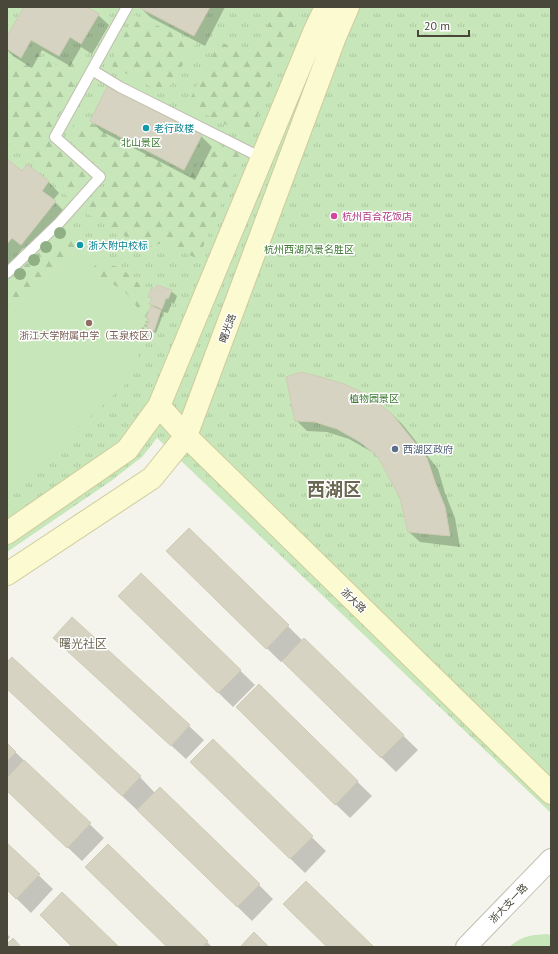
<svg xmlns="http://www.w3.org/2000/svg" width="558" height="954" font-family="'PT Sans','Noto Sans SC',sans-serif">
<defs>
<pattern id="grass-tufts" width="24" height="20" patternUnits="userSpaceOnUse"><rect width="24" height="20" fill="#c7e6b9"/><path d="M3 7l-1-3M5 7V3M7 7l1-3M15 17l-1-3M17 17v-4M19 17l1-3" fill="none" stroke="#acc7a0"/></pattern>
<pattern id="forest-firs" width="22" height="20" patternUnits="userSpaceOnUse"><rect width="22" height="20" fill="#c7e6b9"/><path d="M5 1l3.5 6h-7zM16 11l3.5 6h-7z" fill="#acc7a0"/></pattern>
</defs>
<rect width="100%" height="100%" fill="#f5f4ec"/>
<path fill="url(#grass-tufts)" d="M7,7h544v806l-394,-375 -15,19 -31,24 -104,71z"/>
<path fill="url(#forest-firs)" d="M278,7h25l-54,129 -62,-31 33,-64 30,17z
M134,15l62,28 -31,51 -55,-29z
M35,52l26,16 11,-13 12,11 -36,71 42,40 -22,20 -61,-58v-85l18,12z
M80,117l110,60 21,-36 31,13 -44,105 -35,-16 -19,5 -61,-37 28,-33 -46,-41z
M66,227l20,19 -79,74v-38z
M99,261l22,7 24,20 -3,9 9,9 -8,27 -4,-18 -3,-9 -53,-28z"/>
<path fill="#c7e6b9" d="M86,246l13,15 -15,17c7,0 14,1 21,3 49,17 43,70 19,105l-117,106v-172z
M547,934l4,1v12h-42c14,-11 20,-12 38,-13z"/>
<path fill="#0003" d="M25,7h60l13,8 11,10 -17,29 -11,-7 -11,19 -28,-16 -10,18 -19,-12 -6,-6v-12z
M140,7h85l-20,39 -55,-29z
M108,87l93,49 11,11 -17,33 -94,-49 -10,-10z
M7,160l15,12 6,-6 21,16 10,11 -6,7 13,13 -34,42 -9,-7 -16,20z
M156,290l15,1 6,5 -3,8 -2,-2 -4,11 -4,-1 -8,21 -6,-3 -2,-2 2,-7 -3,-3 9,-9 -5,-5 1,-5 -3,-3z
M392,414l11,11 35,44 7,24 10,25 5,29 -40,-5 -11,-10 -8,-35 -20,-37 -9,-8 -23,-13 -22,-7 -20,-1 -11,-11z
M189,529l114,112 1,-2 114,111 -22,22 -113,-112 -2,2 -99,-96z
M141,574l114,111 -22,22 -99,-97z
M72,619l117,107 15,14 -18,19 -117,-107z
M7,663l133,114 15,16 104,92 14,14 -21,22 -114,-112 -1,1 -130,-122z
M259,686l113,110 -22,22 -99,-96z
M213,741l113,110 -21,22 -99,-96z
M7,744l97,94 -22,23 -75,-71z
M7,845l46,44 -22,24 -24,-24z
M108,845l104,102h-44z
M7,934l3,3 -3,4z"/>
<path fill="#d6d3c2" stroke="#d0ccb6" d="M24,7h63l12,7 -18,30 -11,-7 -11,19 -28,-16 -10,18 -14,-9v-13z
M138,7h72l-16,29z
M108,85l94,50 -18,35 -94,-49z
M7,159l15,12 5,-7 22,17 -7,10 14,10 -35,44 -9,-7 -5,6z
M157,285l15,5 -4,9 -2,-1 -4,11 -12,-5 2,-6 -4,-1 4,-10 3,2z
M151,306l10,4 -7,21 -7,-3 3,-8 -4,-2z
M301,372l20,5 23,7 24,11 24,19 35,44 8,24 10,25 5,29 -42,-4 -8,-34 -22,-41 -18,-15 -23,-13 -22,-7 -20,-1 -9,-44z
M189,528l100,97 -23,24 -100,-98z
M141,573l100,97 -23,23 -100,-97z
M72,617l118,108 -19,21 -118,-108z
M304,638l100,97 -23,23 -99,-97z
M12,657l129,119 -19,20 -115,-107v-27z
M259,684l99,97 -23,24 -99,-98z
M213,739l100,97 -23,23 -100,-97z
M7,743l9,9 -9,9z
M24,760l67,63 -24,25 -60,-57v-13z
M160,787l100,97 -23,23 -100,-97z
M7,843l33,31 -24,25 -9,-9z
M108,844l100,97 -6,6h-35l-82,-80z
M306,881l68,66h-47l-44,-43z
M62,892l57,55h-47l-32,-32z
M254,932l15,15h-29z
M13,938l8,9h-14v-3z"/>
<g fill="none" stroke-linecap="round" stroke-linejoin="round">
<defs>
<path id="lane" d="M127,7l-35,63 28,17 142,71
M7,273l52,-50 41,-46 -45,-40 37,-67"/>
<path id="street" d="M466,947l85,-88"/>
<path id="secondary" d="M159,406l27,30 365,357
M7,533l120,-83 32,-44 156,-376 11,-23
M7,574l145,-96 34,-42 149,-399 13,-30"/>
</defs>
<use href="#lane" stroke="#c0beaf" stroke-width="12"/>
<use href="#street" stroke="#c0beaf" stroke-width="22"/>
<use href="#secondary" stroke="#cecc9d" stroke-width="24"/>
<path stroke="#c1bda2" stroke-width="2.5" stroke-dasharray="2 2" stroke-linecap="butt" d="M142,329l3,-2 3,-8"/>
<use href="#lane" stroke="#fff" stroke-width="10"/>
<use href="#street" stroke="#fff" stroke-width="20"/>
<use href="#secondary" stroke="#fbfad0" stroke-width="22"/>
</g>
<g fill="#8fb085">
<circle cx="60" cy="233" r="6"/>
<circle cx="46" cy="247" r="6"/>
<circle cx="34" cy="260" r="6"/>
<circle cx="20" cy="274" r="6"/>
</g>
<g fill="#0f9aa8" stroke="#fff" stroke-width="1.5">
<circle cx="146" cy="128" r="4"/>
<circle cx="80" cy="245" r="4"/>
</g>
<circle fill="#d1479c" stroke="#fff" stroke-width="1.5" cx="334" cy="216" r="4"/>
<circle fill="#8d6e63" stroke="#fff" stroke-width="1.5" cx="89" cy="323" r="4"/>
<circle fill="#5c6f8a" stroke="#fff" stroke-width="1.5" cx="395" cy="449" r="4"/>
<g text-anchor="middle" stroke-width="3" stroke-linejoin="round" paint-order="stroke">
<g font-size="10" fill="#0d838f" stroke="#fff" text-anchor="start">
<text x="154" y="132">老行政楼</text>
<text x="88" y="249">浙大附中校标</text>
</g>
<g font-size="10" fill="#3b7830" stroke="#fff">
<text x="141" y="146">北山景区</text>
<text x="309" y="253">杭州西湖风景名胜区</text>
<text x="374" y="402">植物园景区</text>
</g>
<g font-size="10" fill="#b23c85" stroke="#fff" text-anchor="start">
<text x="342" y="220">杭州百合花饭店</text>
</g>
<g font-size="10" fill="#49473a" stroke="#fff">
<text transform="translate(227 328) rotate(-70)" y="4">曙光路</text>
<text transform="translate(354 600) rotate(44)" y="4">浙大路</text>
<text transform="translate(508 903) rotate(-46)" y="4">浙大支一路</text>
</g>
<g font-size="10" fill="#785e54" stroke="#fff">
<text x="89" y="339">浙江大学附属中学（玉泉校区）</text>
</g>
<g font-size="10" fill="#4e5e75" stroke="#fff" text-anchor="start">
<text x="403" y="453">西湖区政府</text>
</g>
<g font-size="12" fill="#6b6752" stroke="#fff">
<text x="83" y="648">曙光社区</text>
</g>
<g font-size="18" font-weight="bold" fill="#6b6752" stroke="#fff">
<text x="334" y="496">西湖区</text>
</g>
</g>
<rect width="558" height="954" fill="none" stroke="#49473a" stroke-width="16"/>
<path d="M418 30v6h51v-6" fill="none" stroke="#49473a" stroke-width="2"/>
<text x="424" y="30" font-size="12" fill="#49473a" stroke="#ffffff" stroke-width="3" paint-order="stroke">20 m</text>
</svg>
